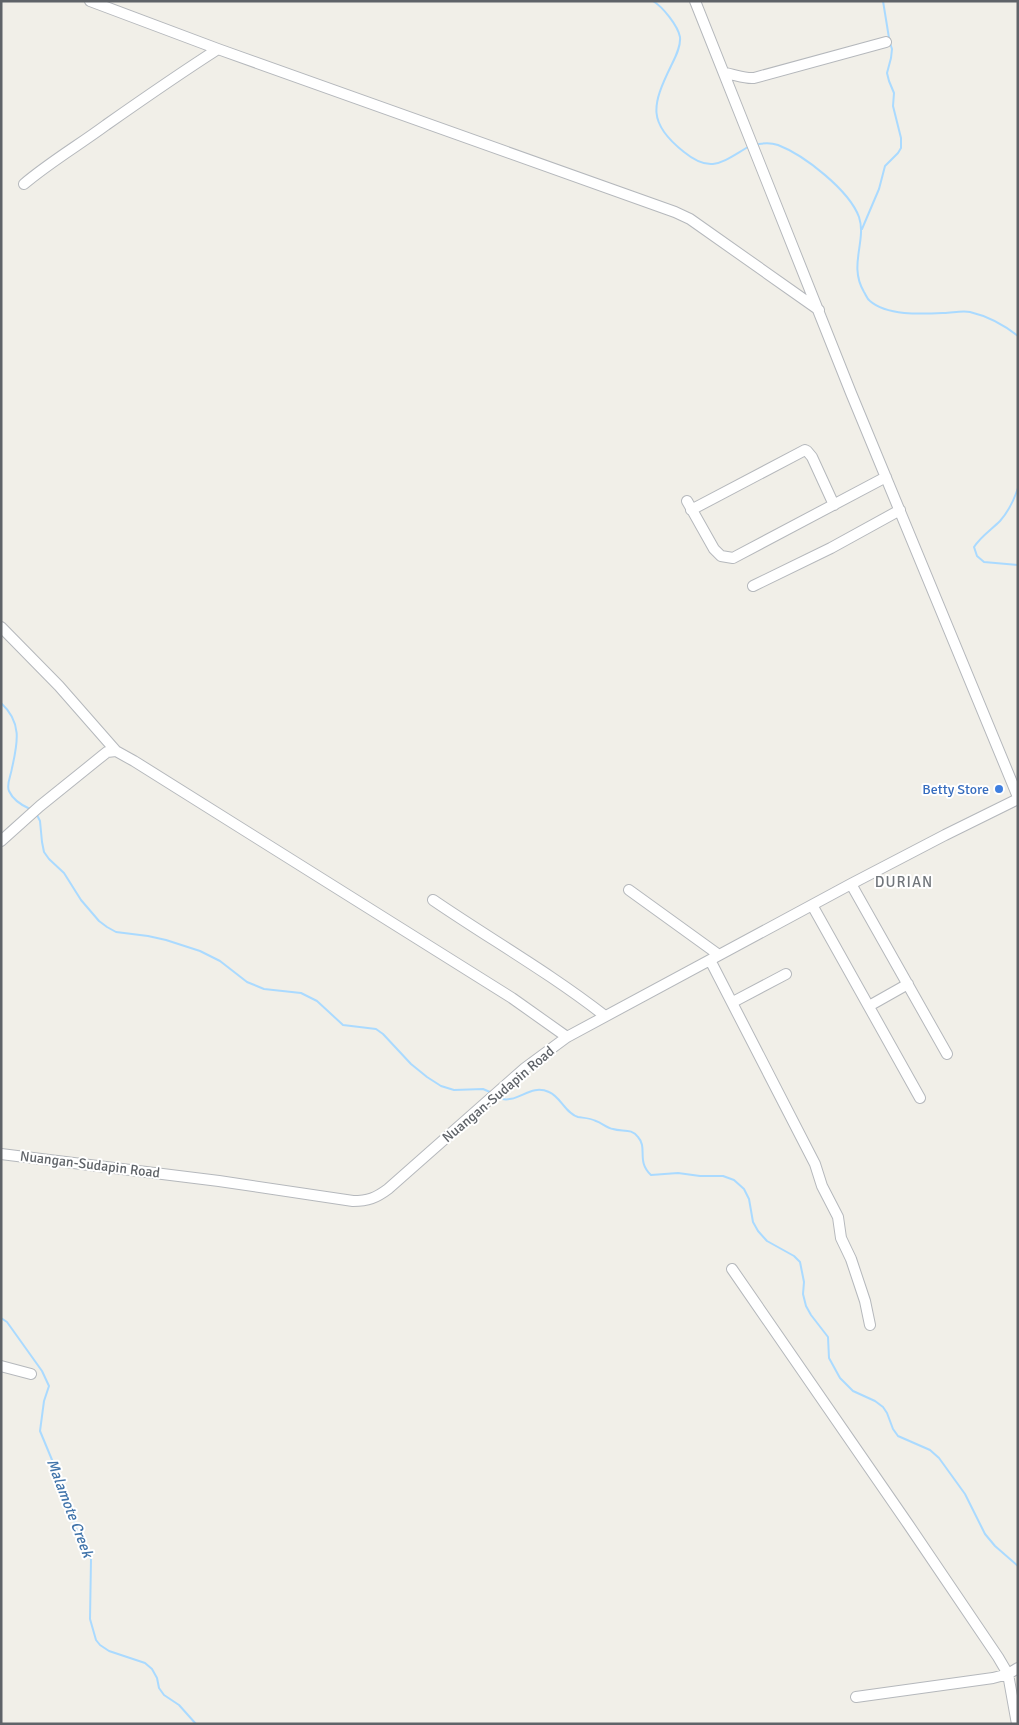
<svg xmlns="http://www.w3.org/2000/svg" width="1019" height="1725" font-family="Signika,sans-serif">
<rect width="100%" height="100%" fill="#f1efe8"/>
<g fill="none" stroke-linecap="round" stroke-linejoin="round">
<path stroke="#aadaff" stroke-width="2" d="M653,1c10,6 25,25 27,36 1,10 -5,21 -9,29 -19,39 -24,57 13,86 27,22 38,10 64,-5
M883,1l6,37
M759,144c6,-1 13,-1 19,1 26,10 71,45 81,72 8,24 -11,48 5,75 2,3 3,7 6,9 17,15 52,13 74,12 8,0 18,-3 26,-1 17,4 34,13 48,24
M862,229l17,-40 6,-23 13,-13 3,-5v-10l-8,-32 1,-13 -5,-12 -2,-8 4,-15 1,-9 -2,-6
M1018,488c-4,12 -10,24 -18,33 -9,9 -19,15 -26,26l3,9 7,6 34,3
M1,703c21,19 17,39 11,65 -1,8 -6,16 -3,23 4,9 12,14 21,18
M37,815l3,6 2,21 2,10 5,7 15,14 17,27 18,21 8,6 9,5 32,4 18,4 34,11 20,10 27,21 17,7 37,4 16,8 26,24 33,4 7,5 28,30 16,13 14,9 13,4 29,-1 7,3
M498,1098c20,7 31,-15 51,-6 12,5 16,21 29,25 6,1 12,1 18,4 6,2 11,7 17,8 9,3 19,-1 25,8 10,11 -2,24 13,38l27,-2 22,3h23l11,4 10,9 5,10 4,23 5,9 9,10 27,15 6,6 4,20 -1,12 3,12 5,9 17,22 1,21 11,20 13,13 22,10 8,6 4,6 6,16 5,7 32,14 9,8 26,36 20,40 10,12 23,20
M1,1318l6,4 35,49 7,15 -5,15 -4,30 27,65 10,35 14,28 -1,60 6,21 4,5 9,6 36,12 7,6 5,9 2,10 5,7 15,10 17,19"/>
<defs>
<path id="minor" d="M90,1l128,48 457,163 15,7 129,91
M695,1l156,392 167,404
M724,73c10,1 20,6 30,5l132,-36
M24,184c26,-22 55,-39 82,-59 37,-26 73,-51 112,-76
M687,501l27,48 7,7 12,2 153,-81
M691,510l114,-60 2,1 5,6 22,48
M753,586l78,-38 69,-38
M1,627l58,59 57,65 18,10 378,237 55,39
M1,841l39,-35 62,-50 5,-4 9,-1
M851,884l96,170
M629,890l90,65
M433,900c57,39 117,73 172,116
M812,905l108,193
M710,960l105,204 7,22 16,31 3,21 10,21 14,42 5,24
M733,1002l53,-28
M869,1006l39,-22
M1,1154l218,27 134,20c15,0 23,-3 35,-12l137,-121 42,-31 284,-153 94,-49 73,-36
M732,1269l176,255 90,133 10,17 9,50
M1,1366l30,8
M856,1697l137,-19 15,-4 10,-6"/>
</defs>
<use href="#minor" stroke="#b5b8bc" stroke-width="12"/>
<use href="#minor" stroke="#fff" stroke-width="10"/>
</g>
<circle fill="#3f7fe0" stroke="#fff" stroke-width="2" cx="999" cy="789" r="5"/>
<g text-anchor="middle" stroke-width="4" stroke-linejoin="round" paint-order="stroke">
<g font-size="14" fill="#366cbe" stroke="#fff" text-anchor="end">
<text x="989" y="794">Betty Store</text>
</g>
<g font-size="14" fill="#5f6368" stroke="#fff">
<text transform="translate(498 1094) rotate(-40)" y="5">Nuangan-Sudapin Road</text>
<text transform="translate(90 1164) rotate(7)" y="5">Nuangan-Sudapin Road</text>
</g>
<g font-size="15" letter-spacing="1" fill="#70757a" stroke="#fff">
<text x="904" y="887">DURIAN</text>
</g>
<g font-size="15" font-style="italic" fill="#4174aa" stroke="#fff">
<text transform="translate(70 1508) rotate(69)" y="5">Malamote Creek</text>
</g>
</g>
<rect width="1019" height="1725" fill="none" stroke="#5f6368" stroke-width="5"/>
</svg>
